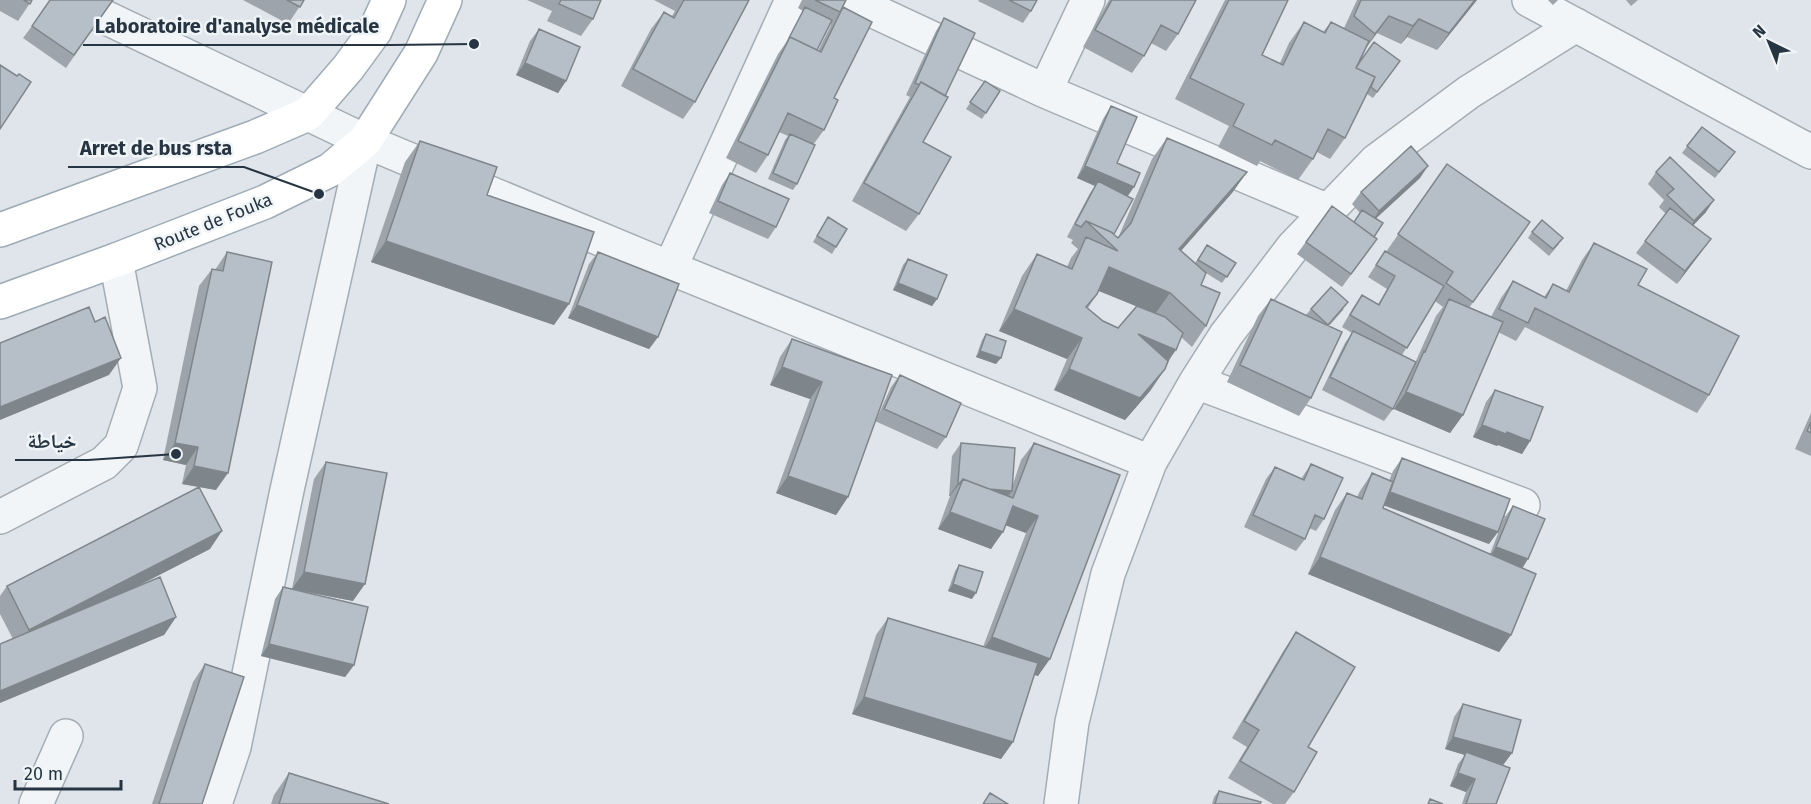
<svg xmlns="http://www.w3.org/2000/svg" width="1811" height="804" font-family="'Fira Sans','Noto Naskh Arabic',sans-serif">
<rect width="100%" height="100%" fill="#dfe5ea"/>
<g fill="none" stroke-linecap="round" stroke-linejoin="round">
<defs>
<path id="minor" d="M69,0l296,141 305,127 480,194
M850,0l195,91 283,120
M1529,0l282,152
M1045,91l43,-91
M670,268l122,-268
M1196,382l327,123
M0,517l104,-54 17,-17 19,-58 -24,-128
M36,804l30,-68
M215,804l19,-57 53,-257 78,-349
M1061,804l11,-82 36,-148 42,-112 46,-80 30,-47 67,-88 83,-86 93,-69 107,-67"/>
<path id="major" d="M0,230l255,-93 53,-23 40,-46 27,-37 14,-31
M0,302l116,-42 149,-58 65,-32 35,-29 56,-88 24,-53"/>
</defs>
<use href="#minor" stroke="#a4adb4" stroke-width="36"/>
<use href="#major" stroke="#9eacb6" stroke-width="36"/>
<use href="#minor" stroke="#f2f5f8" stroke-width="33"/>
<use href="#major" stroke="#fff" stroke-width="33"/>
</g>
<path fill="#9da4ab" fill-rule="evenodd" d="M0,0h32l-14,21 -18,-10z
M113,0l-47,68 -43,-30 9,-12z
M243,0h61l-16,24z
M527,0h74l-8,19 -12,17 -34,-15 5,-10z
M654,0h95l-54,102 -12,17 -62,-33 30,-57 13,-17 8,4 3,-5z
M802,0h44l-6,12 3,-5 -9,91 -10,32 -11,15 -16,39 -4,6 -25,-11 17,-39 3,-4 -9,-4 -11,23 -12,18 -30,-15 52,-104 7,-10 18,-33 -5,-3zM830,24l1,1 -13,26 -1,-1z
M979,0h58l-6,11 -8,12 -45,-22z
M1109,0h87l-18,34 -12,17 -15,-8 -7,13 -12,17 -49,-26z
M1225,0h63l-26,55 18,8 9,-20 15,-21 19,10 8,-10 13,6 13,-28h120l-40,50 -30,-13 -6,7 -24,-11 -10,14 -8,16 41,-2 -27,37 -6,-4 -22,44 -15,21 -13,-7 -4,7 -15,21 -38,-19 -3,5 -39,-19 11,-21 -54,-27z
M1548,0h10l-5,5z
M1626,0h12l-7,6z
M944,18l-21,124 -4,72 -13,17 -54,-30 58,-104 -4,-2 30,-64z
M539,29l27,52 -8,12 -42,-18 14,-34z
M985,81l15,10 -18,28 -16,-10z
M1111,106l6,57 11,33 -14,38 4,4 34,-79 15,-21 80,34 -15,21 -51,58 14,12 12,-18 29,18 -14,20 -16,-10 -5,12 5,41 -14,21 -11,-10 -16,32 -15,22 -25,29 -71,-30 13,-31 -68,-28 23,-55 15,-22 30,13 4,-9 7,-9 -7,-6 2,-3 -6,-3 23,-44 5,-7 -18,-8 26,-59zM1099,291l38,15 -19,22 -15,-7 -15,-13z
M1702,127l33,25 -20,26 -33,-25z
M420,141l67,54 67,130 -183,-63 34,-100z
M1447,164l83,58 -61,86 22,9 10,-19 12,-17 31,16 9,-13 13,7 16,-31 12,-17 44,42 71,110 -12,18 -172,-86 -9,14 -18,-9 -35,83 -13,18 -56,-24 8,-18 -9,18 -9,12 -62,-31 23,-47 7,-10 -10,-6 11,-19 9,-13 16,9 9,-15 -19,-12 17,-26 1,1zM1435,301l8,6 -7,9 -21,47 -13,-8z
M1656,172l50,40 -13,13 9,26 -25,33 -41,-31 30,-39 -7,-7 5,-7 -16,-16z
M730,173l46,54 -8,12 -59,-26 13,-28z
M1420,178l-44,40 -2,19 3,2 -35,48 -45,-33 35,-48 22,16 6,-9 -8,-9 9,-12z
M828,217l8,30 -4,7 -19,-12z
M1532,232l27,12 -10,12 -21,-18z
M227,252l-11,238 -34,-6 4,-19 -23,-5 36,-174 13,-17 3,1z
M598,252l60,85 -9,12 -81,-31 21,-54z
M908,259l29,40 -5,7 -39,-16 10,-25z
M1271,299l35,16 5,-6h33l-15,17 -18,72 -12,18 -72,-34 31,-66z
M986,334l10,30 -20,-7 6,-17z
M792,339l85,79 14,-31 9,-12 46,62 -9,12 -62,-28 -27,76 -12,18 -60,-22 34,-94 -40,-14 10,-28z
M1495,390l35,51 -8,13 -24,-9 -1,1 -24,-9 13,-35z
M1811,413v43l-16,-7z
M961,443l52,41 8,-24 13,-17 86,32 -82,201 -4,-1 -21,67 -12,17 -149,-45 24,-79 12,-17 95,29 43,-114 -21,-8 -14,24 -53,-20 12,-33h-1l3,-40z
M1402,458l87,86 -105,-39 -1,3 107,46 14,-36 9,-12 9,62 -11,67 -12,17 -191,-78 27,-64 12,-17 10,4 3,-6 12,-18 17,8 4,-10z
M326,462l27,139 -47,-9 48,73 -9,12 -84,-21 14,-57 8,-12 9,2 22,-110z
M1311,464l13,55 -8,12 -7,-3 -4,11 -9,12 -52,-24 22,-48 9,-12 26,12z
M210,549l-81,41 47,27 -12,18 -151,4 -13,-25v-18l7,-10z
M959,565l13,34 -24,-8 7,-20z
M1296,632l12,115 -14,45 -9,12h-12l-45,-26 19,-31 -15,-9 52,-88z
M205,664l-3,140h-50l41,-122z
M1463,704l49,49 -9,12 -7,39h-34l4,-12 -16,-6 8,-22 7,-9 -20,-6 9,-32z
M289,773l100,31h-118l3,-9z
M1219,791l41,13h-48l2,-7z"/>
<path fill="#7f868b" d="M1475,0h2l-40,50 12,-17z
M1389,16l-12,17 -14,18 12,-17z
M1419,19l-12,18 -6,7 12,-18z
M525,63l41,18 -8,12 -42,-18z
M1085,166l49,21 -9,13 -27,-19 -3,5 -18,-8z
M1428,166l-8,12 -50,46 9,-13z
M1247,172l-15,21 -68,77 15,-21z
M1714,200l-8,12 -20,21 8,-12z
M1711,239l-9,12 -25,33 8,-13z
M386,241l183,63 -15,21 -183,-63z
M1109,267l61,26 -15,21 -61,-25z
M898,283l39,16 -5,7 -39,-16z
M577,305l81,32 -9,12 -81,-31z
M1014,309l68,29 -15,21 -68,-28z
M1138,334l38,16 -15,21z
M980,351l21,7 -5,6 -20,-7z
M121,358l-12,17 -109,45v-13z
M782,367l40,15 -12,17 -40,-14z
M1069,369h96l-15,22 -25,29 -71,-30z
M1406,392l57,23 -13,18 -56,-24z
M1482,425l25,7 23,9 -8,13 -24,-9 -1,1 -24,-9z
M175,443l23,4 -12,18 -23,-5z
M194,466l34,7 -12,17 -34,-6z
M788,476l60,21 -12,18 -60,-22z
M958,483l1,1 -9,12h-1z
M960,484l52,7 -9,12z
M1389,491l109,41 -9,12 -109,-40z
M1013,506l25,10 -12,17 -26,-10z
M950,512l53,20 -12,17 -53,-20z
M222,531l-12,18 -193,99 12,-18z
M1496,547l32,12 -8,13 -32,-13z
M1320,557l191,78 -12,17 -191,-78z
M304,572l61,12 -12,17 -61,-12z
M953,584l23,9 -4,6 -24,-8z
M176,617l-12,18 -164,68v-12z
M992,637l58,22 -12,17 -58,-22z
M269,644l85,21 -9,12 -84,-21z
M864,697l149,45 -12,17 -149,-45z
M1453,737l59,16 -9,12 -37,-13 -1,3 -20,-6z
M1458,773l17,6 -9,13 -16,-6z"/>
<path fill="#b6bfc7" stroke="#7f868b" stroke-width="1.5" d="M24,0h8l-2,4z
M50,0h63l-39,55 -42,-29z
M287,0h17l-4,7z
M561,0h40l-8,19 -34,-15z
M684,0h65l-54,102 -62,-33 31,-57 10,6z
M815,0h31l-6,12z
M1009,0h28l-6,11z
M1112,0h84l-18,34 -17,-9 -17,31 -49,-26z
M1229,0h59l-26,55 21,10 21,-43 21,11 6,-11 38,19 -13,27 19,9 -30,61 -17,-9 -15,30 -38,-19 -3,5 -39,-19 11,-22 -54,-26z
M1361,0h114l-26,33 -30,-14 -6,7 -24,-10 -14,18 -21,-18z
M805,7l27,13 -15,30 -27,-13 -1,1z
M843,7l29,15 -38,76 4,2 -14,30 -36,-17 -20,42 -30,-14 52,-104 31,15z
M944,18l31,15 -30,63 -24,-14 -2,3 -4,-2z
M539,29l41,18 -14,34 -41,-18z
M1374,42l26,19 -23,31 -6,-5 4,-10 -19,-9 3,-5z
M0,65l17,11 2,-2 12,8 -31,47z
M985,81l15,10 -14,22 -16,-11z
M921,82l27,15 -25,45 28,15 -32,57 -55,-31z
M1111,106l26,11 -20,46 23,10 -6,14 -49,-21z
M1702,127l33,25 -16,20 -32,-26z
M790,134l25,11 -18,39 -24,-11z
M1167,138l80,34 -68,77 27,24 -5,12 19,8 -14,33 -36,-33 -61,-26 -12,27 -11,13 17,14 15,7 19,-22 28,11 18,16 -7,17 -38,-16 30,27 -3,8 -25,29 -71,-29 13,-31 -68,-29 23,-55 35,15 14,-32 32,14 -32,-30 25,11 7,6 13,-15z
M420,141l77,26 -10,28 107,37 -25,72 -183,-63z
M1411,146l17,20 -49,45 -18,-19z
M1670,157l44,43 -20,21 -27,-26 7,-6 -18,-17z
M1447,164l83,58 -57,80 -27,-19 7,-11 -55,-38z
M730,173l59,26 -13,28 -58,-26z
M1098,181l35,18 -19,35 -3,-2 -25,-11 -5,6 -6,-3z
M1332,206l45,33 -26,35 -45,-32z
M1670,208l41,31 -26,32 -40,-30z
M1362,210l21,13 -9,14 -20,-15z
M828,217l19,12 -11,18 -19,-11z
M1542,220l21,18 -10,11 -21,-17z
M1594,243l53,26 -9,16 101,51 -30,59 -174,-87 -7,15 -29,-14 14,-28 33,17 7,-14 16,8z
M1207,245l29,18 -9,14 -29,-17z
M1385,251l59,35 -37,62 -57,-33 12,-20 17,10 16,-29 -19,-11z
M227,252l45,10 -44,211 -34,-7 4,-19 -23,-4 37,-174 11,2z
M598,252l81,32 -21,53 -81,-32z
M908,259l39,16 -10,24 -39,-16z
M1331,287l17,15 -20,23 -17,-16z
M1271,299l71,33 -31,66 -71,-33z
M1449,299l54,23 -40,93 -57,-23 18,-41 1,1z
M89,307l6,15 10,-5 16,41 -121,49v-64z
M1353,331l63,31 -23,47 -63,-32z
M986,334l20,7 -5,17 -21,-7z
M792,339l100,36 -44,122 -60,-21 34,-94 -40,-15z
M900,375l61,28 -15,34 -62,-28z
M1495,390l48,17 -13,34 -23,-9 -1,2 -24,-9z
M1811,422v11l-4,-2z
M961,443l54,5 -3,43 -23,-2 -26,-10 -4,5 -1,-1z
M1034,443l86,32 -70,184 -58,-22 46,-121 -25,-10 -10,26 -53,-20 13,-33 50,19z
M1402,458l108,41 -12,33 -108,-40z
M326,462l61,11 -22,111 -61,-12z
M1311,464l32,14 -19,41 -9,-4 -10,24 -52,-24 22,-48 29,13z
M1372,473l21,9 -10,26 153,66 -25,61 -191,-78 27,-64 15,6z
M199,487l23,44 -193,99 -22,-44z
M1513,506l32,13 -17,40 -32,-12z
M959,565l24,7 -7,21 -23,-9z
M160,577l16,40 -176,74v-47z
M283,587l85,20 -14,58 -85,-21z
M888,618l150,45 -25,79 -149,-45z
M1296,632l59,35 -47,80 9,5 -23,40 -54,-31 19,-31 -15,-9z
M205,664l39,13 -42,127h-43z
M1463,704l58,16 -9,33 -59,-16z
M1466,752l44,16 -14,36h-30l9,-25 -17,-6z
M289,773l100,31h-110z
M1219,791l42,11 -1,2h-45z
M990,793l18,11h-25z
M1430,799l13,5h-15z"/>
<g text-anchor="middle" stroke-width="5" stroke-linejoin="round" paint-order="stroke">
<g font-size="18" fill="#273542" stroke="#eff4f7">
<text transform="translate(213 222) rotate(-22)" y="6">Route de Fouka</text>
</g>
</g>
<path fill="none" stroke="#273542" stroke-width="2" d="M474 44L391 45H83M319 194L244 167H68M176 454L88 460H15"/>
<g fill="#273542" stroke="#eff4f7" stroke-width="2">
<circle cx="474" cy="44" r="6"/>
<circle cx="319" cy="194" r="6"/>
<circle cx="176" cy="454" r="6"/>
</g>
<g font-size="20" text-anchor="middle" font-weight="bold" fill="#273542" stroke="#eff4f7" stroke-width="5" stroke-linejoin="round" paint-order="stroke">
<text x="237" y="33">Laboratoire d'analyse médicale</text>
<text x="156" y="155">Arret de bus rsta</text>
<text x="52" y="448">خياطة</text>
</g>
<g transform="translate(1769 42) rotate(317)" stroke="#eff4f7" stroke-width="4.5" paint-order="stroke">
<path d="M0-4.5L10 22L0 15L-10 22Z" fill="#273542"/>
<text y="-9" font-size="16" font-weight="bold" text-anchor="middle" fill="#273542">N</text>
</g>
<path d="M15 780v9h106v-9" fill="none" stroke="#273542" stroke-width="3"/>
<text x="24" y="780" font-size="18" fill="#273542" stroke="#eff4f7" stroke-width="4.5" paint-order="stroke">20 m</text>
</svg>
